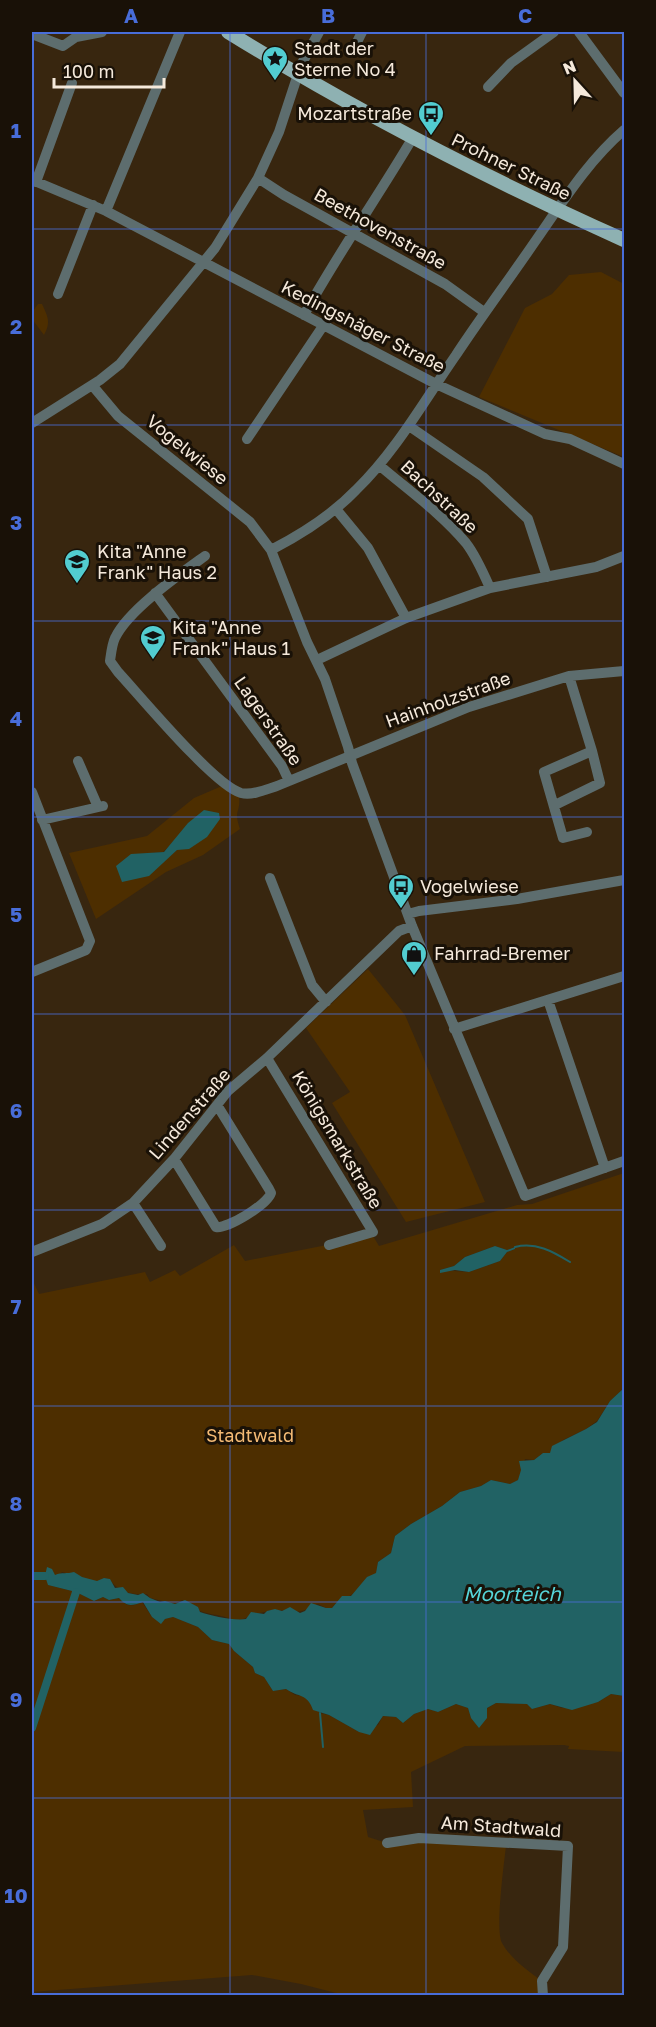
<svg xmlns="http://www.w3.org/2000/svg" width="656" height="2027" font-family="'Golos Text',sans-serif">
<rect width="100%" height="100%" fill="#38260f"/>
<path fill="#4d2e00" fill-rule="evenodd" d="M601,272l23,12v173l-145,-60 46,-89 27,-14 17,-19z
M38,304h4c6,13 9,18 2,31l-12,-16 1,-8z
M222,786l17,11c2,15 -6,13 1,32l-37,26 -37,17 -70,47 -27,-66 78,-17 47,-38zM177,838v12l-12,10 -34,-5 32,-3z
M368,969l37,46 80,187 -79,20 -74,-119 18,-11 -44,-64z
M624,1173v215l-14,13 -13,20 -11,8 -23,11 -13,13h-7l-9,7 -9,-1 -7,21 -8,4 -19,-4 -10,6 -21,6 -18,14 -31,18 -16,12 -4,17 -13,9 -2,12c-13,5 -17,17 -28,23 -7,4 -11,3 -16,11h-6l-8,-4c-21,11 -20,7 -41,6 -8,-1 -12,4 -23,3 -16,12 -21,5 -37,2 -19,-3 -20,-5 -35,-15l-7,4 -25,-6 -3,-4c-16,1 -28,-2 -38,-15l-5,-1 -7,4 -35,-10 -14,13 28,7 18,9 9,-4 6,3 10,-2c8,9 12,9 23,4l10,15 9,6 4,-4 8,-2 25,10 14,13 17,4 5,7 19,16 2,6 9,4 9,14 13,-2 9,6 9,1 16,17 9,2 30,17 19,-7 5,-9 13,1 7,6 11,-9 14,-5 10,3 18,-8 12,4 3,10 25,-15 31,1 5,5 18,-5 12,4 36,-6 13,-8 13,2v56l-56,-3 1,-3 -5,-1 -99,1 -54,26 2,35 -50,3 5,27 19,6 32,-5 87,8c-2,18 -11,84 -4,97 8,15 27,29 40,38l1,11 -6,4 -193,-1 -43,-11 -49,-9 -220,17v-713l7,15 106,-22 5,10 25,-12 5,6 54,-31 11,16 128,-25 6,10 138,-41 15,-1zM495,1246l12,4 8,-3v2l-8,3 -7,9 -31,11 -29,-2 14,-4 11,-9z"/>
<path fill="#216264" d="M204,810l15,3 1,6 -13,18 -18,12 -12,1 -28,26 -27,6 -6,-16 15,-12 33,-2 24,-29z
M495,1246l12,4 8,-3v2l-8,3 -7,9 -31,11 -14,-2 -15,3v-3l14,-4 11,-9z
M624,1388v308l-13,-2 -13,8 -26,8 -22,-6 -18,5 -5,-5 -31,-1 -9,5v10l-8,10 -8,-10 -3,-10 -12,-4 -18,8 -10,-3 -14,5 -11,9 -7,-6 -13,-1 -13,19 -11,-3 -30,-17 -16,-5c-6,-17 -14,-12 -27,-21l-13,2 -9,-14 -9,-4 -2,-6 -19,-16 -5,-7 -17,-4 -14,-13 -25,-10 -8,2 -4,5 -9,-7 -9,-15c-12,4 -16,5 -24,-4l-10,2 -6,-3 -9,4 -18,-9 -28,-7 -3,-9 2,-9 5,2 3,6c7,-3 12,-1 19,-3l8,5 15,4 7,-3 6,1 5,9 8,-1 5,6 10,2 5,-2 7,5 10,4 5,-1 10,3 10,-4 13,7 2,5c11,4 35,9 46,7l5,-7 13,2 3,-3 8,-2 7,2 8,-4 10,6 5,-2 6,-8 15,5h6l10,-12h9l16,-19 9,-4 2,-11 13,-9 4,-17 16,-12 31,-18 18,-14 21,-6 10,-6 19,4 8,-4 3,-10 -2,-9 15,-1 9,-7h7l2,-7 34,-17 11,-7 13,-21z"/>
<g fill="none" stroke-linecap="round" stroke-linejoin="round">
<path stroke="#216264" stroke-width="2" d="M515,1247c21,-5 37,4 55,15
M320,1713l3,34"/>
<path stroke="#216264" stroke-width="8" d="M32,1576h13
M32,1728l44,-136"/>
<path stroke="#5d6d6e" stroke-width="10" d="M579,32l45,61
M32,34l31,12 13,-9 26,-5
M354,48l8,-16
M488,87l23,-24 43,-31
M258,178l26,17 161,89 39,28
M32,180l74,31 330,173 109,50 25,5 54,25
M36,182l36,-99
M106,211l74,-179
M58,294l35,-89
M304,315c33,-60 73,-117 108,-176
M92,385l26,31 132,106 21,28 36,92 18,37 23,68 4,16 60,163 113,270 99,-35
M32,423l68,-43 20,-16 95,-116 43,-70 21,-46 22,-67 18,-33
M409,426l74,51 45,42 19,58
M247,439l76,-113
M379,465c29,25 62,48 87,78 10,13 17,29 24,45
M336,509l32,39 38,70
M271,550c31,-16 61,-35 85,-60 40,-39 68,-89 100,-135 25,-38 52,-74 78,-112 28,-40 53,-81 90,-113
M205,556c-25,18 -77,54 -90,82 -3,6 -4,16 -5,23l8,11c23,25 96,113 123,121 12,3 26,-4 36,-7l192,-79 100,-31 55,-5
M155,593l127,173 7,15
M317,660l89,-42 84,-30 106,-21 28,-11
M569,676l23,75 -48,21 19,66 24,-6
M78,761l20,46
M32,792l58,149 -4,9 -54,22
M555,805l45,-22 -8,-32
M42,820l61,-14
M270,878l42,107 14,17
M408,914l11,-3 98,-12 107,-19
M548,1000l57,168
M454,1029l170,-53
M267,1058l106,174 -44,13
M174,1159l42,68c11,2 51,-22 55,-34l-2,-4 -52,-84
M133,1203l28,43
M32,1252l70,-28 31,-21 41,-44 54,-68 39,-33 132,-127 13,-5
M387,1843l32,-5 149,8 -5,101 -21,34 1,15"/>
<path stroke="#8eb1b2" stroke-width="14" d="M228,32c129,80 258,146 396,208"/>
</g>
<path fill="none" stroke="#486dd9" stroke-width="1.5" stroke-opacity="0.55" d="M230,32v1964M426,32v1964M32,229h592M32,425h592M32,621h592M32,817h592M32,1014h592M32,1210h592M32,1406h592M32,1602h592M32,1798h592"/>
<defs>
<symbol id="sight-pin" viewBox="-11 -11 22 30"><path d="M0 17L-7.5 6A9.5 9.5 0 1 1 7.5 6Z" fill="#52ccd0" stroke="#191107"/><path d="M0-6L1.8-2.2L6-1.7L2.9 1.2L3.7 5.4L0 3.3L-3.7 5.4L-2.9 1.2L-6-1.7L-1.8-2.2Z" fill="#111"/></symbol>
<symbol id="bus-pin" viewBox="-11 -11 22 30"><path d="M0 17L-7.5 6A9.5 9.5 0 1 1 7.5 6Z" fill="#52ccd0" stroke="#191107"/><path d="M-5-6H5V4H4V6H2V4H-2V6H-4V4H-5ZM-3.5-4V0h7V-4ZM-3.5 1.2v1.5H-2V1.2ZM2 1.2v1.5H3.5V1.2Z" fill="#111"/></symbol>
<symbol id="school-pin" viewBox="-11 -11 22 30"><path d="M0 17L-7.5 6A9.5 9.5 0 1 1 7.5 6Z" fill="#52ccd0" stroke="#191107"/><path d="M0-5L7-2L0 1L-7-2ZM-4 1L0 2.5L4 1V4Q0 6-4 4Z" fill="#111"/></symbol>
<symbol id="shop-pin" viewBox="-11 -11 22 30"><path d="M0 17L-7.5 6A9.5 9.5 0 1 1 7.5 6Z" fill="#52ccd0" stroke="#191107"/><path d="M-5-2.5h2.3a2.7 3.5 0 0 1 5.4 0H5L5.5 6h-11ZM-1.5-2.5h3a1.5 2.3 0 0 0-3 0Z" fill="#111"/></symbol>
</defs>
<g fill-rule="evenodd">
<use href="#sight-pin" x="260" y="44" width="30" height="40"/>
<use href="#bus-pin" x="416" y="99" width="30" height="40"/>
<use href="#school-pin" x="62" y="547" width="30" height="40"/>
<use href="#school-pin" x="138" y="623" width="30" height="40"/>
<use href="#bus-pin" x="386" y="872" width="30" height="40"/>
<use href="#shop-pin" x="399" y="939" width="30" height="40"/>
</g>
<g text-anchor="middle" stroke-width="6" stroke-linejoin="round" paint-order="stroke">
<g font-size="18" fill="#f5e9db" stroke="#191107" text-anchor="start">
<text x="294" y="55">Stadt der<tspan x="294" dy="21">Sterne No 4</tspan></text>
<text x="412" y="120" text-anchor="end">Mozartstraße</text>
<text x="97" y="558">Kita "Anne<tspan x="97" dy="21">Frank" Haus 2</tspan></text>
<text x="172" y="634">Kita "Anne<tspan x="172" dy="21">Frank" Haus 1</tspan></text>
<text x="420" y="893">Vogelwiese</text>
<text x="434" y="960">Fahrrad-Bremer</text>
</g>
<g font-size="18" fill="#f5e9db" stroke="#191107">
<text transform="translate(511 167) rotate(26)" y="6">Prohner Straße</text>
<text transform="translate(380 229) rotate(29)" y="6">Beethovenstraße</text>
<text transform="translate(363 327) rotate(27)" y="6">Kedingshäger Straße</text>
<text transform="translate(187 450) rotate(39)" y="6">Vogelwiese</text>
<text transform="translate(439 497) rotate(43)" y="6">Bachstraße</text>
<text transform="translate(448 700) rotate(-20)" y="6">Hainholzstraße</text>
<text transform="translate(268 721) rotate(55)" y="6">Lagerstraße</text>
<text transform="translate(190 1114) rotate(-49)" y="6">Lindenstraße</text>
<text transform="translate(337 1140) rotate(59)" y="6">Königsmarkstraße</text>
<text transform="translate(501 1827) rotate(4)" y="6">Am Stadtwald</text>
</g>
<g font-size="18" fill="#f5bb75" stroke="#191107">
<text x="250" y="1442">Stadtwald</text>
</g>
<g font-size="20" font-style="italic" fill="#56d5d9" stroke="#191107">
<text x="512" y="1601">Moorteich</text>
</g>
</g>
<rect width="656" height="2027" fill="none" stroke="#191107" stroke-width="66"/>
<g transform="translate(575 81) rotate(338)" stroke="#191107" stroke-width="4.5" paint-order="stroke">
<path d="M0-4.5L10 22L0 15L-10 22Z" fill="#f5e9db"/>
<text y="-9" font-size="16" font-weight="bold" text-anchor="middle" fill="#f5e9db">N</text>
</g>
<path d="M54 78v9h110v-9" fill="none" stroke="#f5e9db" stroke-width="3"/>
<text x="63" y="78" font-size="18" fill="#f5e9db" stroke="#191107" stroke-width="4.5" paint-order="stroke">100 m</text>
<rect x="33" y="33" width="590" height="1961" fill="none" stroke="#486dd9" stroke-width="2"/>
<g font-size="20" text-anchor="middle" font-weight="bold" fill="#486dd9">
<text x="131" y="23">A</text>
<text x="328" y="23">B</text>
<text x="525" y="23">C</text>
<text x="16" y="138">1</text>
<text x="16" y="334">2</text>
<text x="16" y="530">3</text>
<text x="16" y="726">4</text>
<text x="16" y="922">5</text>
<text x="16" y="1118">6</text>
<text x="16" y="1314">7</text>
<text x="16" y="1511">8</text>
<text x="16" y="1707">9</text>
<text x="16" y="1903">10</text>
</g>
</svg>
